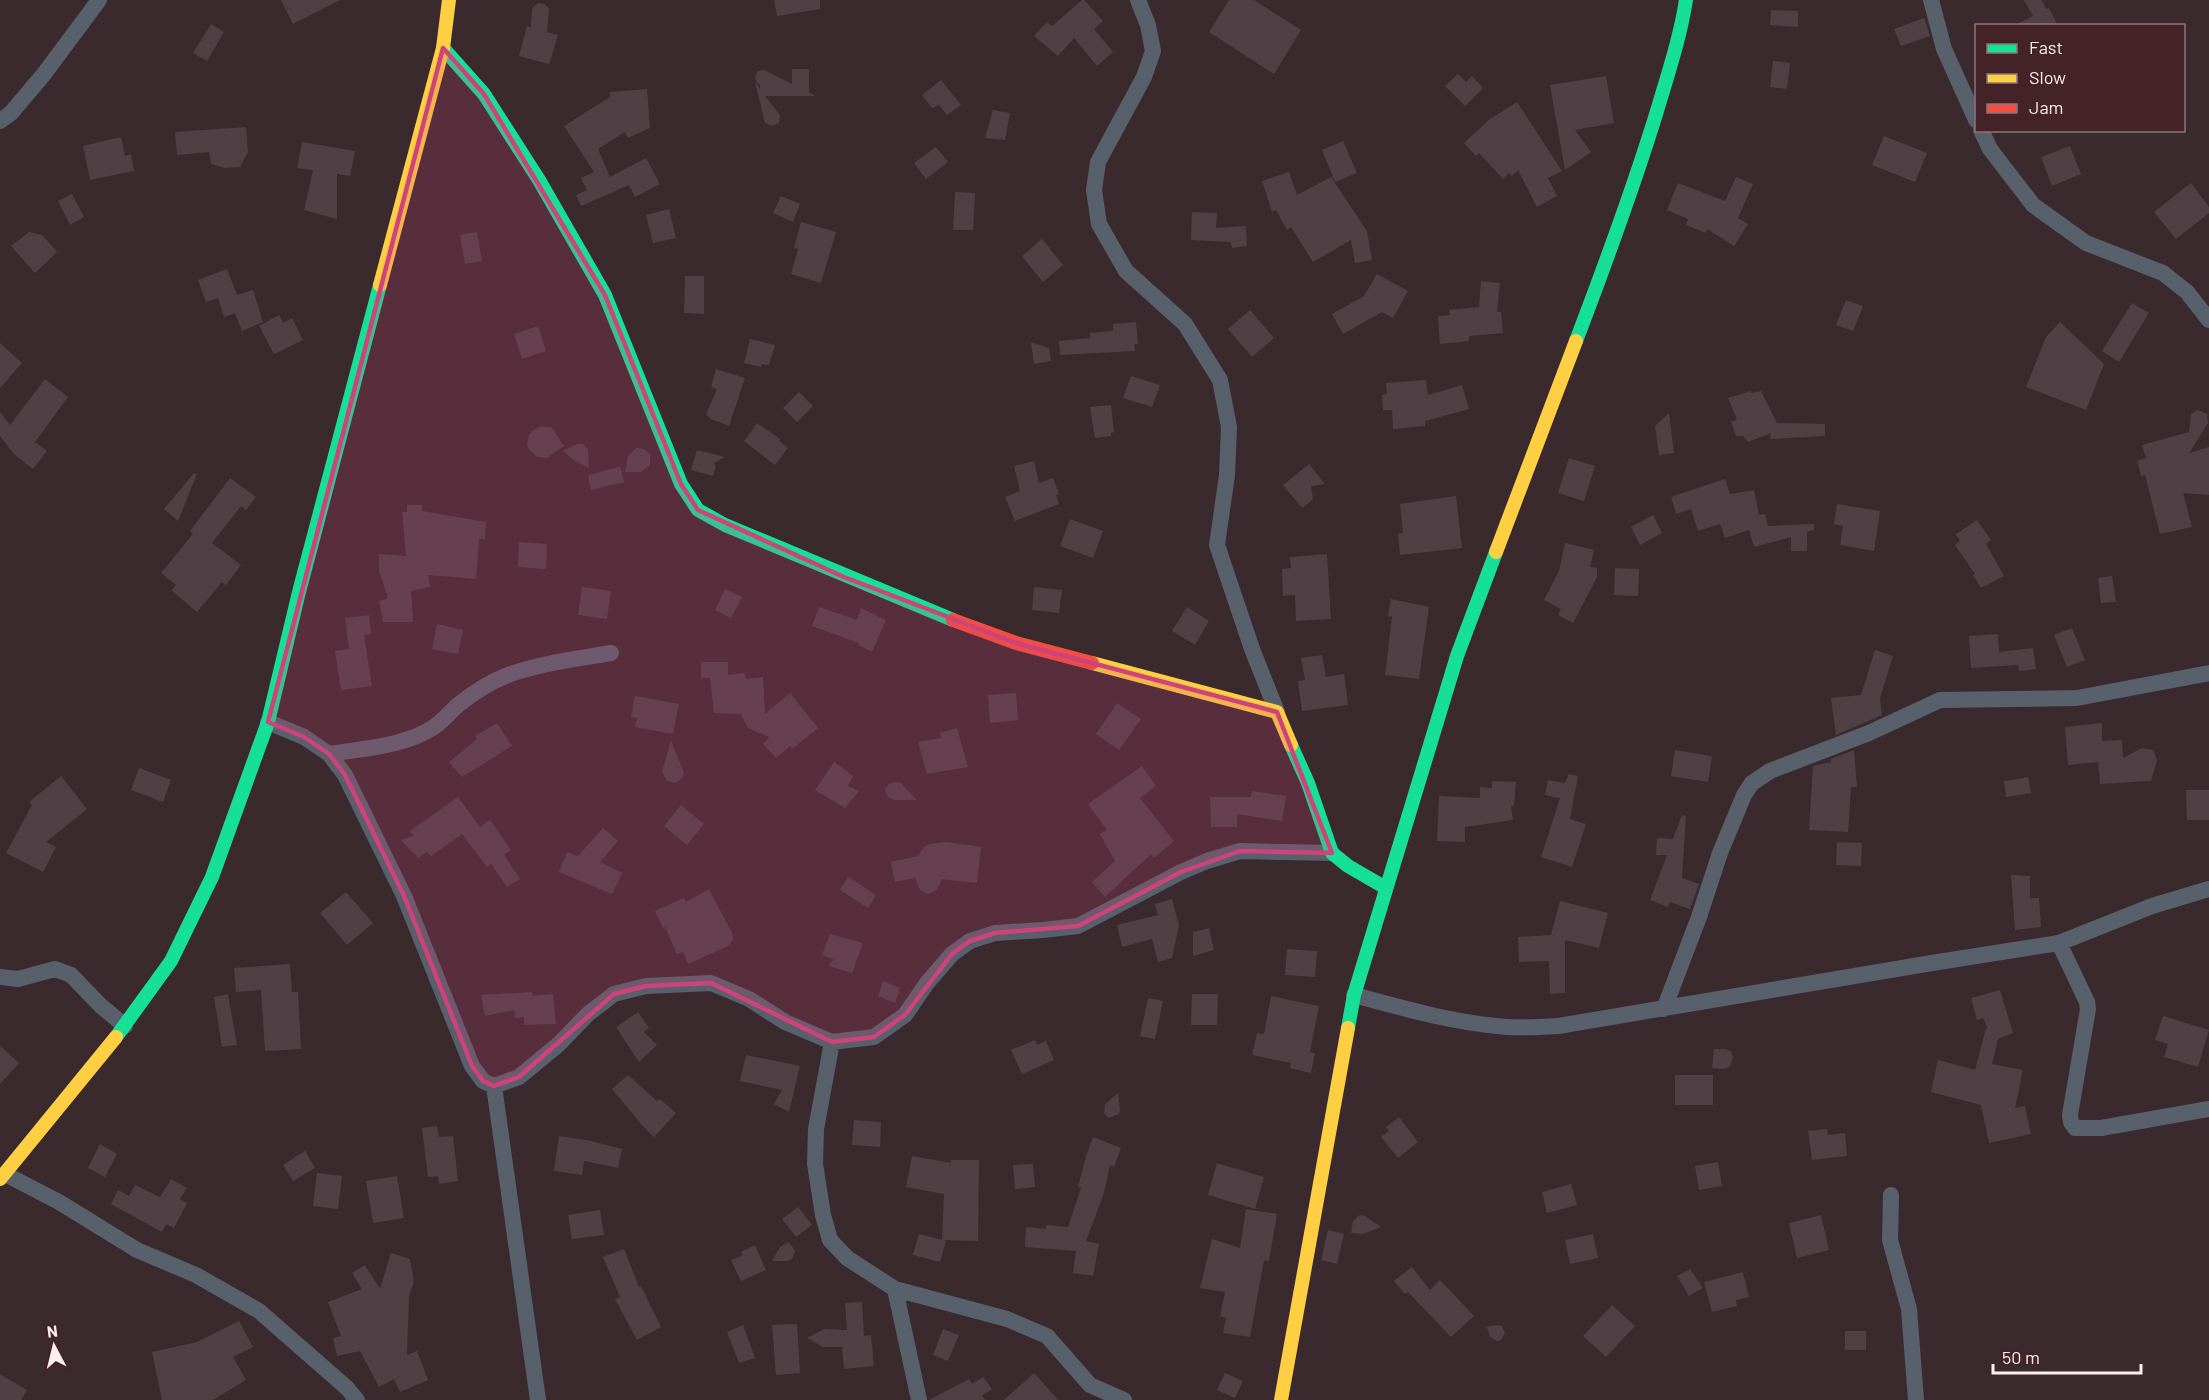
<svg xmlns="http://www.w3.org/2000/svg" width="2209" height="1400" font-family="Barlow,sans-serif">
<rect width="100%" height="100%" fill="#3b2a2d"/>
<path fill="#4e4045" d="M281,0h59l-47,24z
M774,0h46v9l-43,7z
M1082,0h2l19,21 -9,8 19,23 -16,14 -23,-28 -16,18 -24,-20 13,-14 5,4z
M1229,0h25l47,30 -27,44 -65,-42z
M2024,0h18l4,9 3,-1 9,18h-45l20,-10z
M538,3l7,1 4,5 -2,23 11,3 -9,29 -30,-8 8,-30 4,1 1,-19z
M1771,10l27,1v16l-28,-2z
M1924,18l6,18 -29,10 -7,-17z
M211,24l13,8 -17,29 -14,-8z
M1773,61l17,2 -3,26 -17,-2z
M792,69h17v23l6,4h-50l15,19 -1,8 -7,3 -7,-3 -10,-41 5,7v-4l-3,-2 -2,-6 3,-6 6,-1 28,14z
M1458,74l8,8 6,-6 11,12 -18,18 -20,-20z
M1606,76l8,47 -39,7 16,22 -26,18 -15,-85z
M941,80l20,25 -14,10 -8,-10 -7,3 -10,-13z
M647,89l3,39 -22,10 -3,-6 -27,17 12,28 36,-19 14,26 -25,13 -6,-12 -48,21 -5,-11 11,-5 -6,-12 13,-6 -30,-46 46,-29v-5z
M1517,102l45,69 -14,7 9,18 -20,11 -19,-37 -6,6 -3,-3 -6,6 -24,-26 -3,3 -12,-13 26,-24z
M993,110l17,3 -5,27 -20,-2z
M246,127l2,25 -8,15 -15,1 -14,-4 -2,-12 -32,3 -2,-23z
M1884,136l43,17 -12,29 -43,-17z
M121,137l4,19 6,-2 3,17 -44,9 -7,-34z
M1343,141l14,32 -22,9 -13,-32z
M302,142l53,9 -5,25 -13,-2v45l-33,-9 9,-40 -16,-2z
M2070,146l11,28 -29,12 -11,-29z
M936,147l12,15 -22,17 -12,-16z
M1289,172l8,23 34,-18 36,54 5,29 -17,3 -4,-23 -38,22 -22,-35 -4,3 -11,-20 -4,2 -10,-31z
M1736,177l17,7 -15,34 10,6 -14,22 -27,-17 -1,4 -20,-8 2,-6 -21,-9 11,-27 47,18z
M2191,183l18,24v6l-33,26 -22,-27z
M955,192l20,1 -2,37h-20z
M72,194l12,23 -14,8 -12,-24z
M781,196l19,8 -7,18 -20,-9z
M669,209l7,29 -23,5 -7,-28z
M1192,212l25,1 -1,15 30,-2 1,20 -15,2 -1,-6 -40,-2z
M801,222l35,10 -15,51 -30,-9 7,-25 -4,-1z
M29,232l13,3 15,17 -22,21 -24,-27z
M477,232l5,29 -17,3 -5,-29z
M1042,239l21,26 -20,17 -21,-26z
M227,269l10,26 16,-5 10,32 -21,9 -7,-18 -11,4 -6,-19 -12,4 -8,-22z
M1377,274l31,17 -15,27 -11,-6 -39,22 -11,-20 32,-18z
M685,276h19v38l-20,-1z
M1481,281l19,2 -3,29h4l2,21 -34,3v5l-29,3 -2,-28 12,-1 -1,-5 30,-3z
M1846,300l17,6 -10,25 -17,-6z
M2132,303l17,10 -30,49 -17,-11z
M1250,310l24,28 -22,19 -24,-28z
M279,315l4,8 9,-5 11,22 -29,14 -15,-28z
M1136,322l2,22h-4l1,7 -75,4 -1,-14 31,-3v-5l23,-2v-7z
M2060,322l44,42 -18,46 -60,-23 20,-50z
M538,326l8,25 -24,8 -8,-25z
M750,339l25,6 -6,20 -7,-1 -1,3 -17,-4z
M1031,342l18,6 2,13 -17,3z
M0,343l22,20 -22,25z
M716,369l29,9 -16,48 -18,-7 -5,-5 11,-25 -6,-2z
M1131,376l29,9 -8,22 -29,-9z
M45,379l23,18 -33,45 12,9 -14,18 -18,-14 -15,-19v-24l10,13z
M1426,380l2,15 34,-10 7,24 -44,12v5l-32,3 -1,-19h-9l-1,-15 5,-1 -1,-11z
M1751,391v2l10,-2 16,32 48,1v12l-55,3 1,-6 -23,9 -5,-6h-7l-5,-14 6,-3 -9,-21z
M799,392l14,14 -16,16 -14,-14z
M1111,405l3,27 -3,1v3l-16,2 -5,-31z
M2198,410l9,4 1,9 -19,30 20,-6v48l-26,-2 9,34 -32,7 -15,-59 -4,1 -4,-15 9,-3 -4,-13 47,-13 2,-18z
M1669,413l5,40 -15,2 -4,-29z
M757,423l23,16 -1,2 9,7 -13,17 -31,-24z
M541,426l11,2 12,18 -17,12 -10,-1 -8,-7 -2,-5 2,-10 3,-4z
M577,444h6l5,5 1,19 -14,-7 -12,-10z
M636,448l8,1 6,5v11l-9,7h-16l3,-16z
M697,450l28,7 -11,6 2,3 -3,10 -22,-6z
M1569,458l26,8 -11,35 -26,-8z
M1034,461l5,22 14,-5 6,16 -3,1 3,9 -44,17 -10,-24 15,-6 -6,-25z
M1309,464l16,20 -14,2 2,13 -11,9 -19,-23z
M620,467l4,15 -33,8 -3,-15z
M194,473l3,1 -19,47 -14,-12z
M230,478l26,19 -10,13 -5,-4 -29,37 29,22 -15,20 -4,-3 -25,30 -26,-22 5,-5 -15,-12 32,-39 -3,-3z
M1725,479l5,15 24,-4 5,25 6,-1 3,12 46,-2v6l-7,2v19h-16v-14l-37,10 -5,-17 -24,8 -5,-14 -22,7 -7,-22 -15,5 -5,-17z
M1456,496l6,52 -62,7 -2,-21 5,-1 -3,-29z
M1837,504l43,7 -6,40 -34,-6 3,-19 -9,-2z
M407,505h15v6l64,11 -1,17h-6l-3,40 -48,-4 2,12 -19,4 2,31h-30l-4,-21 9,-3 -9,-27v-17l27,2 -4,-44h5z
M1653,515l9,18 -22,12 -9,-18z
M1070,519l33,12 -10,27 -33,-12z
M1977,520l14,20 -5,4 18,32 -23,12 -8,-13 2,-1 -20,-29 5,-4 -4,-7z
M519,542l28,2 -1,25 -28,-2z
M1565,543l29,7 -4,17 7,1v9l-24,46 -15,-8 3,-6 -17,-9 15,-29z
M1327,554l4,65 -35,2 -1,-26 -12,1 -1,-27 9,-1 -1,-11z
M1615,568l24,1 -1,27 -24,-1z
M2112,576l4,26 -15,1 -3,-25z
M582,587l29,4 -4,28 -29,-4z
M1034,587l28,3 -3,23 -27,-3z
M725,589l17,8 -11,21 -16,-8z
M1391,599l38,8 -10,72 -34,-4 7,-58 -4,-1z
M819,607l38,13 4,-12 25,12 -14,32 -14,-7 1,-2 -47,-17z
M1187,607l22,14 -14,24 -23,-14z
M369,615l2,19 -7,1 8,51 -31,4 -6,-39 14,-2 -4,-31z
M437,624l26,6 -5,24 -26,-5z
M2072,628l13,32 -18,7 -13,-32z
M1998,634l1,18 34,-4 3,21 -17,2 -1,-6 -47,3 -2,-32z
M1875,650l18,6 -13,42 2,17 -46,20 -5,-37 30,-3z
M1322,655l4,22 18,-3 4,31 -46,6 -4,-30 7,-1 -4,-22z
M701,662h27v13l16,-2 3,6 16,-2 2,37 25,-21 28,35 -26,21 -2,-3 -14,12 -13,-14 6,-7 -21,-9 -7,-14 -27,-1 -4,-35h-9z
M1016,693l2,27 -28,3 -2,-28z
M635,696l44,8 -6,30 -38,-7 2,-9 -6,-1z
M1117,703l24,16 -22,31 -23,-16z
M497,723l15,23 -50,31 -13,-15 28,-23 -2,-3z
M2102,723v18l20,-1 1,18 19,-10 11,2 4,10 -6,21 -51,3 -2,-22 -30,3 -3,-38z
M957,728l11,39 -41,7 -9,-32 23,-4 -1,-5z
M671,740l13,33 -3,6 -5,4 -9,-2 -5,-9z
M1675,750l37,6 -4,26 -37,-6z
M1854,750l3,37h-6l-3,45 -39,-2 4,-64 18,-4v-3z
M834,762l19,14 -5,10 11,5 -14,17 -30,-18z
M1142,766l14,20 -16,12 34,43 -20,17 -3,-4 -46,43 -13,-15 23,-21 -15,-27 7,-4 -19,-26z
M139,768l32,12 -8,22 -32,-12z
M1569,774l9,2 -8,43 16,5 -14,43 -31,-10 19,-59 -15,-3 3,-15 17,3z
M61,776l26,33 -41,33 10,5 -13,25 -37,-19 26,-48 -3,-3z
M2028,777l3,16 -25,4 -2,-16z
M1492,781l24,1 -2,24h-3l2,14 -48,7v15l-28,-1 2,-45 41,2v-11l12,1z
M895,782l6,1 16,17h-23l-6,-3 -3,-7 4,-6z
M2186,790h23v30h-22z
M1252,791l34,5 -4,25 -45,-7v13h-26l-1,-30h41z
M458,797l22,30 10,-7 21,30 -7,5 16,24 -13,8 -16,-23 -4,3 -25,-33 -31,22 -4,-4 -9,6 -17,-18 12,-4 -3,-5z
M681,805l23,19 -17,21 -23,-19z
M1682,815l4,1 -4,62 17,6 -9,25 -20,-7 -2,5 -18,-7 17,-45h-11l1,-17 16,1z
M603,828l15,13 -18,21 22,11 -10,21 -53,-22 8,-20 11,4z
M946,842l35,5 -4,36 -35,-4 -5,11 -9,4 -8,-4 -5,-12 -20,4 -4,-20 27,-6 6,-9 5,-3z
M1837,842l25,1 -1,23 -25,-1z
M2011,875l19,1v22h9l2,29 -26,3z
M848,877l28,18 -8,13 -28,-18z
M709,889l23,44 1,7 -5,6 -40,18 -5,-12 -6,2 -12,-27 -2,1 -8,-17 29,-13 2,4z
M346,892l27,31 -26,22 -27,-32z
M1172,899l7,27 -7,32 -14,4 -6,-23 -30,8 -5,-22 41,-10 -3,-11z
M1560,901l48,12 -9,35 -34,-8v53l-15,1 -1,-33 -30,1 -1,-25 33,-2z
M1209,928l5,22 -21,6v-24z
M830,934l33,9 -11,30 -23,-7 4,-7 -11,-4z
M1287,949l30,2 -2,26 -30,-2z
M290,964l2,28h6l3,57 -36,2 -4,-61 -25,2 -2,-24z
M883,981l17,7 -5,15 -17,-7z
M2000,990l13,43 -15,6 -6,25 31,6 -8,38 10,-2 6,28 -42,9 -8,-38 -50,-13 7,-32 37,10 11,-42 2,1 -5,-11 -6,2 -6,-22z
M532,992l1,4 20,-2 3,30 -32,1v-8l-9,1 -1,-8 -29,6 -4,-21z
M228,994l9,51 -15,2 -8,-50z
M1192,994h26l-1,31h-26z
M1271,996l48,10 -9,46 5,1 -4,20 -21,-5 1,-5 -39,-8 5,-22 7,1z
M1148,998l15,3 -8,38 -15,-3z
M638,1012l11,16 -5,4 13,13 -18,17 -23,-35z
M2163,1016l46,14 -11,37 -34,-10 4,-13 -13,-4z
M1035,1040l2,5 9,-4 8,19 -32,14 -11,-24z
M0,1046l19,17 -19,21z
M1714,1049h12l5,3 2,5 -3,9 -5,3 -13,-1z
M746,1055l54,11 -11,46 -15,-8 8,-14 -42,-9z
M628,1075l29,26 3,-2 16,14 -22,24 -13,-13 -29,-35z
M1675,1075h38v30h-38z
M1118,1093l2,17 -1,4 -10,4 -5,-5 1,-9z
M1399,1117l19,25 -20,16 -17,-21 8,-6 -3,-4z
M854,1120l27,2 -1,25 -28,-2z
M437,1126l2,11 14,-1 5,45 -19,3 -1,-8 -10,1 -6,-49z
M1827,1129l1,6 17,-2 2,23 -35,4 -4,-29z
M559,1136l28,4 35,9 -4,19 -34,-7 -2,14 -28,-4z
M1093,1137l28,11 -7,19 -4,-2 -6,28 -18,48 13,3 -6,32 -20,-3 3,-22 -51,-4 1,-20 20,2v-4l22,2 13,-39 -3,-1 8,-31z
M100,1144l17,10 -12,23 -17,-9z
M305,1151l10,17 -22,13 -10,-16z
M912,1156l39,7v-3h28l-1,81 -36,-1 2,-46 -38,-7z
M1718,1162l4,24 -23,4 -4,-24z
M1217,1163l47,14 -9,32 -47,-14z
M1033,1164l2,23 -20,2 -2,-24z
M317,1173l25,3 -4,33 -25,-3z
M397,1176l7,42 -31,5 -7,-42z
M171,1179l16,9 -7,11 7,4 -13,25 -8,-4 -4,8 -51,-28 7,-14 11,6 6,-11 25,12z
M1571,1184l6,21 -30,8 -5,-21z
M798,1207l14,18 -16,12 -14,-18z
M1246,1209l31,5 -8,47 -5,-1 -14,77 -27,-4 3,-15 -6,-2 5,-24 -25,-4 12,-49 28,9z
M600,1210l4,25 -32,4 -4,-24z
M1360,1215l5,1 16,11 -18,7 -12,-1 2,-12z
M1821,1215l8,35 -32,8 -8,-35z
M1328,1230l16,4 -7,30 -16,-4z
M919,1234l27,7 -6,21 -27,-7z
M1593,1234l5,24 -28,6 -5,-24z
M789,1242l6,9 -3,8 -4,2h-16l8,-14z
M755,1245l11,25 -25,11 -10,-21 11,-4 -1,-4z
M624,1249l15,38 2,-1 20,41 -24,13 -22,-41 5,-2 -17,-40z
M391,1253l19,6 4,23 -5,14 -2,59 10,-4 11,29 -28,12 -6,-13 -15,8 -19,-36 -23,5 -4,-18 8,-2 -13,-34 34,-13 -10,-16 13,-8 15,24z
M1412,1267l18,23 10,-10 34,36 -23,21 -43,-45 -3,2 -11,-13z
M1690,1269l13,19 -14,8 -12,-20z
M1743,1272l6,25 -13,3 1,6 -25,6 -8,-30z
M862,1302l2,34 7,-1 3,31 -30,3 -2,-22h-19l-16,-9 17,-9 23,1 -2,-27z
M1612,1305l23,21 -29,31 -23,-21z
M239,1321l14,26 -20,10 13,23 -33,20h-51l-10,-48 45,-10z
M797,1324l3,49 -24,2 -4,-50z
M743,1325l12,33 -16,5 -12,-31z
M1497,1325l5,1 3,7 -4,7 -4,1 -7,-4 -3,-10z
M943,1329l16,6 -11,26 -15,-6z
M1845,1331h21v19h-21z
M1034,1373l24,27h-54z
M1225,1373l18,8 -8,17 -18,-8z
M0,1374l27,16 -6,10h-21z
M983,1377l9,12 -10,7 3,4h-56l40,-21 3,5z"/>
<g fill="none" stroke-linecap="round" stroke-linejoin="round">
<path stroke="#57606b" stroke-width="16" d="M1138,0l10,25 5,26 -9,26 -46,85 -4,28 5,34 27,47 59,53 35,56 9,47 -2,48 -10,70 35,104 25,63
M1931,0l13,49 32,71
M0,121l11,-8 33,-39 55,-74
M1981,130l9,19 43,56 53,38 77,30 24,19 22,28
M268,722l36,15 25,17 16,21 59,121 68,170 11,15 11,5 44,314
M329,754c35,-6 74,-7 105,-27 9,-6 16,-15 24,-22 15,-12 32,-23 50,-30 33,-12 69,-16 103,-22
M2059,943l28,59 1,7 -18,106 1,7 4,6h26l108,-19
M0,977l18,2 37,-10 16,6 30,31 24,20
M1354,995c51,14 101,28 153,32 17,1 34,0 51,-1l374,-63 127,-20 93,-37 57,-17
M1664,1009l35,-92 21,-64 24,-58 8,-12 18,-12 99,-38 71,-33 137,-2 132,-25
M832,1042l-16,87 -1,35 8,51 7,25 17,18 48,31 112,30 40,17 43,49 34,15
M494,1086l25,-9 40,-33 29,-30 26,-20 32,-8 65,-3 38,16 36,23 47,20 42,-5 31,-22 22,-32 25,-29 18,-13 25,-8 48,-3 35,-4 103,-54 26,-11 33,-10 92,2
M5,1174l54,28 78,48 59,25 63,36 88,77 10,12
M1891,1195l-1,45 19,69 7,91
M895,1289l24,111"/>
<path stroke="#16e098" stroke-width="14" d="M443,48l41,46 55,86 66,115 76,189 17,26 27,15 228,95
M1576,341c29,-76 57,-152 81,-230 11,-37 23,-73 29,-111
M1291,745l17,38 24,70 16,13 38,22
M1348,1028l6,-33 103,-339 39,-104
M116,1037l55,-76 41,-84 56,-155 31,-130 81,-307"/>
<path stroke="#ffcf43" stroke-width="14" d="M380,285l63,-237 6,-48
M1496,552l80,-211
M1092,663l185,49 14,33
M0,1179l116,-142
M1281,1400l67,-372"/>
<path stroke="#f24e42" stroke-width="14" d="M953,620l63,23 76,20"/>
</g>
<path fill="#ce4379" fill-opacity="0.2" stroke="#ce4379" stroke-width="4.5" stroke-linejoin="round" d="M443,48l41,46 121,201 76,189 17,26 146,67 172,66 261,69 55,141 -92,-2 -59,21 -103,54 -83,7 -25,8 -18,13 -47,61 -31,22 -42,5 -121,-59 -65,3 -32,8 -95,83 -25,9 -11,-5 -11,-15 -68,-170 -59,-121 -16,-21 -25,-17 -36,-15z"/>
<rect x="1975" y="24" width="210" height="108" fill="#432228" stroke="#8d7478" stroke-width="1.5"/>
<rect x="1987" y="44" width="30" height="9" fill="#16e098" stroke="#8d7478" stroke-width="1.5"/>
<text x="2029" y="54" font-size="18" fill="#fdeff0">Fast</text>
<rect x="1987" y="74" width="30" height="9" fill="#ffcf43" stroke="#8d7478" stroke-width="1.5"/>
<text x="2029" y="84" font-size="18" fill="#fdeff0">Slow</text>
<rect x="1987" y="104" width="30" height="9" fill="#f24e42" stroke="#8d7478" stroke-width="1.5"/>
<text x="2029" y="114" font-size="18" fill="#fdeff0">Jam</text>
<g transform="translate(54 1346) rotate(353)" stroke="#432228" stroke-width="4.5" paint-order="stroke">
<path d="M0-4.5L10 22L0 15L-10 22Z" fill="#fdeff0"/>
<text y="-9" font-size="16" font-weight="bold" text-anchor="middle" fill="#fdeff0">N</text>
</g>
<path d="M1993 1364v9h148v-9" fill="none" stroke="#fdeff0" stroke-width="3"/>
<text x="2002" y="1364" font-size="18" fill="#fdeff0" stroke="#432228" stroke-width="4.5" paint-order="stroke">50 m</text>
</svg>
